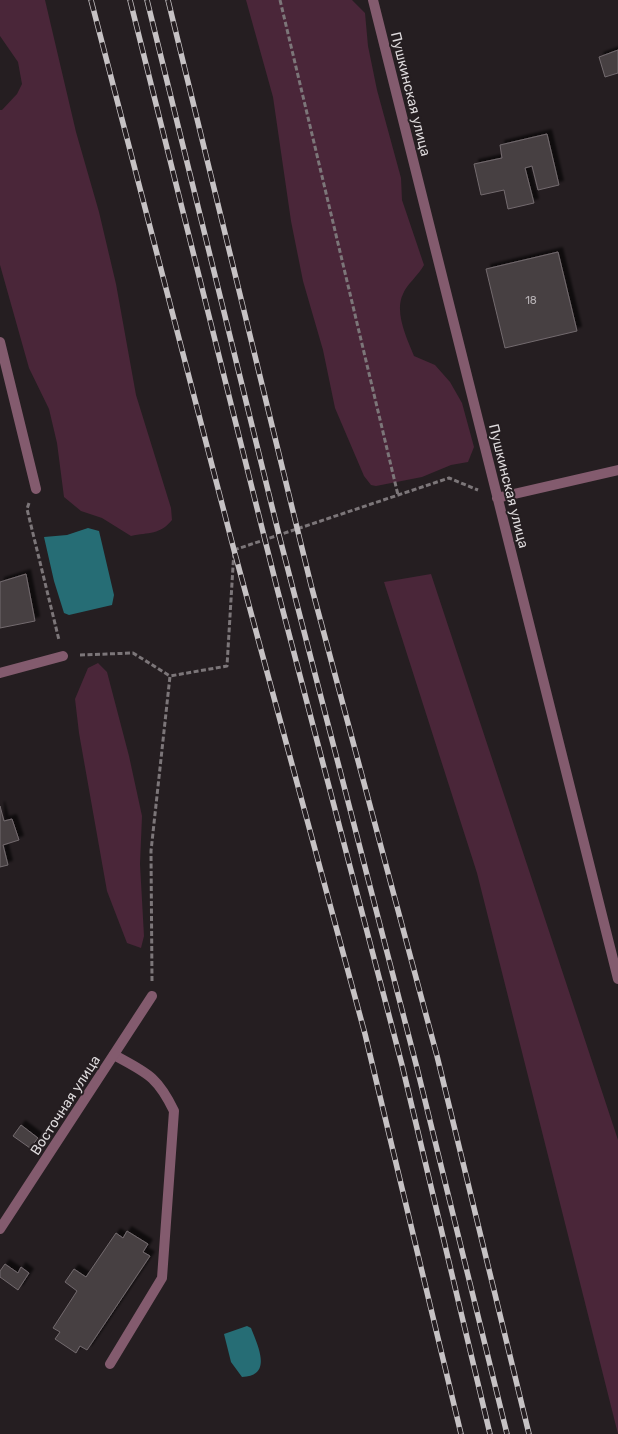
<svg xmlns="http://www.w3.org/2000/svg" width="618" height="1434" font-family="Rubik,sans-serif">
<defs>
<filter id="shadow"><feDropShadow dx="4.5" dy="-4.5" stdDeviation="1" flood-color="#0009"/></filter>
</defs>
<rect width="100%" height="100%" fill="#251e21"/>
<path fill="#4a2639" d="M0,0h45l31,132 23,80 17,72 20,111 35,113 1,12c-12,15 -23,12 -41,16l-29,-18 -21,-7 -17,-14 -7,-54 -8,-34 -20,-41 -29,-103v-155h2l15,-16 5,-10 -4,-22 -18,-26z
M246,0h106l13,13 3,33 9,44 24,88 1,22 22,65c-6,11 -17,19 -21,29 -9,18 4,45 11,62l21,9 15,17 12,21 12,44 -6,15 -17,3 -29,12 -46,9 -5,-1 -7,-9 -29,-68 -12,-58 -20,-69 -12,-60 -18,-124z
M431,574l187,566v294l-141,-561 -93,-291z
M98,663l9,9 22,84 13,60 -2,48 4,72 -3,12 -14,-5 -20,-52 -28,-158 -4,-34 13,-31z"/>
<path fill="#266d75" d="M88,528l11,3 15,64 -2,10 -43,10 -5,-2 -10,-32 -10,-44 23,-2z
M247,1326l4,2c7,18 22,48 -9,49l-11,-15 -7,-28z"/>
<path fill="#473f43" stroke="#736b6e" filter="url(#shadow)" d="M618,50v23l-13,4 -6,-20z
M547,134l12,51 -21,5 -6,-24 -7,2 9,35 -26,6 -4,-19 -23,5 -7,-31 28,-6 -2,-13z
M558,252l19,79 -72,17 -19,-79z
M26,574l9,47 -35,7v-46z
M0,806l4,15 8,-2 7,21 -16,5 5,20 -8,2z
M21,1125l17,13 -8,10 -17,-12z
M127,1231l21,13 -5,8 7,4 -63,94 -7,-4 -4,7 -21,-14 5,-7 -7,-4 24,-37 -12,-9 9,-13 12,8 30,-44 7,5z
M5,1264l13,9 3,-6 8,6 -11,17 -18,-13v-6z"/>
<g fill="none" stroke-linecap="round" stroke-linejoin="round">
<path stroke="#7c7679" stroke-width="3" stroke-dasharray="5 2.5" stroke-linecap="butt" d="M280,0l118,495
M29,503l-2,6 32,131
M80,655l53,-2 37,23
M152,981l-1,-130 19,-175 57,-10 7,-116 215,-72 29,12"/>
<path stroke="#835b6e" stroke-width="10" d="M110,1364l52,-86 12,-167c-17,-35 -27,-38 -60,-56"/>
<path stroke="#835b6e" stroke-width="10" d="M373,0l245,979
M0,342l36,147
M497,498l121,-28
M0,673l63,-17
M0,1229l152,-233"/>
<defs>
<path id="rail" d="M91,0l143,550 131,484 96,400
M130,0l148,592 124,473 88,369
M147,0l132,535 138,533 90,366
M168,0l143,585 126,471 92,378"/>
</defs>
<use href="#rail" stroke="#c6c2c4" stroke-width="5.5"/>
<use href="#rail" stroke="#251e21" stroke-width="4" stroke-dasharray="11" stroke-linecap="butt"/>
</g>
<g text-anchor="middle" stroke-width="4" stroke-linejoin="round" paint-order="stroke">
<g font-size="11" fill="#b8b3b6">
<text x="531" y="304">18</text>
</g>
<g font-size="14" fill="#dedadc" stroke="#251e21">
<text transform="translate(411 94) rotate(76)" y="5">Пушкинская улица</text>
<text transform="translate(509 486) rotate(76)" y="5">Пушкинская улица</text>
<text transform="translate(65 1105) rotate(-57)" y="5">Восточная улица</text>
</g>
</g>
</svg>
